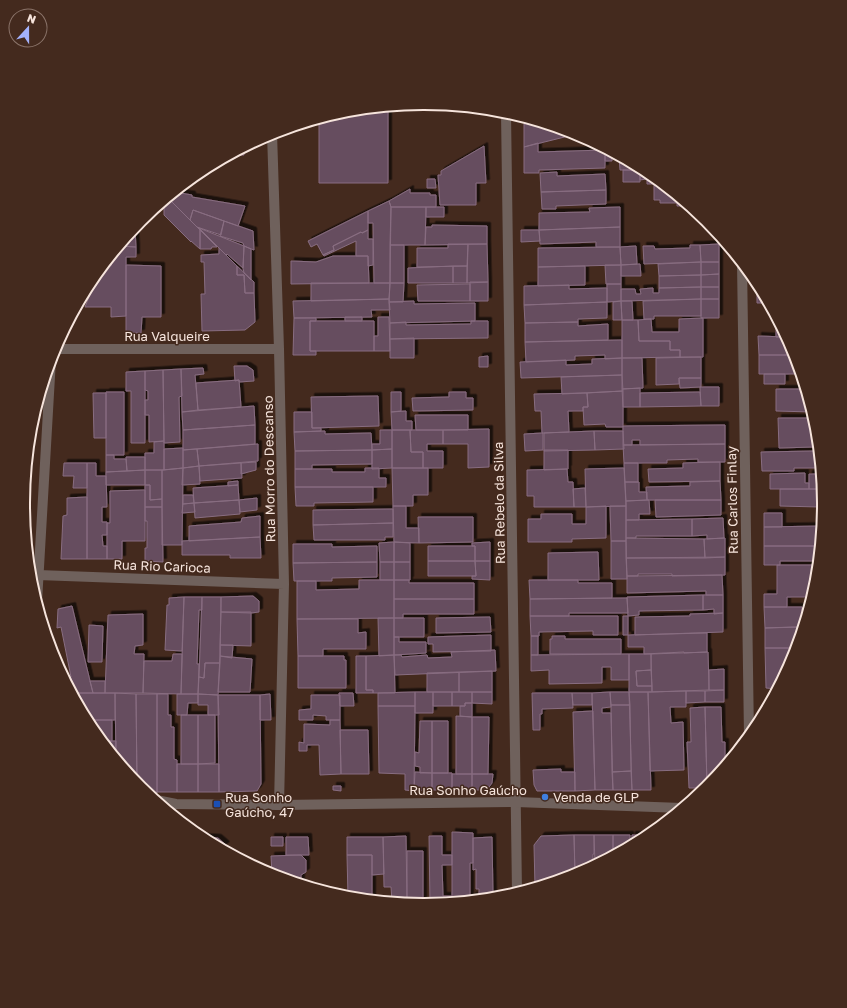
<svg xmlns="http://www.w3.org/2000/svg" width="847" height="1008" font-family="'Golos Text',sans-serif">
<defs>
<filter id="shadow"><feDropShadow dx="3.5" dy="-3.5" stdDeviation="0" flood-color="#0009"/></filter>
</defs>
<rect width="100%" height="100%" fill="#442a1e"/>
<path fill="#664d5f" stroke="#886d81" filter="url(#shadow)" d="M388,107v76h-69v-64l27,-8z
M535,121l42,13 -53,13v-23z
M538,143v9l67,-2v18l-66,2v3h-15v-26z
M484,146l2,37h-10v22h-36l-2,-30h3v-4z
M244,148v7h-13z
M605,150h2l5,3v8h-7z
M619,157l25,13h-24z
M623,170h17v12h-17z
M640,170h4l2,1 16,13h-15v-5l-7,1z
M557,172v4l48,-2 1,16 -65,2 -1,-19z
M427,179h8l1,9h-9z
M654,184h8l26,22h-11v-3h-17v-3h-6z
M410,189v4h20v2h6v12h-45l-2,-6z
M606,190v14l-50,2v3h-14l-1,-17z
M175,192l17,3v2l53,9 -7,20 -45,-16 -3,10 -22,-22z
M168,198l32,32v19l-9,-8v1l-27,-27v-14z
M389,201l2,6 -1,76h-16l-1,-60h-5v-12z
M391,207h35l-1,38h-35z
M426,207h18v10h-18z
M620,207v20l-81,3v-17l51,-1 -1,-4z
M193,210l31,11 -3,14 -24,-8 -7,-7z
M368,211v19l-6,3 -1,-1 -28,14 1,4 -11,5 -6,-11 -6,3 -3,-6z
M224,221l29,10 1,19 -10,-4 -1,-3 -23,-7z
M432,225l55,1v18l-62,1 1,-18h6z
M620,227v20h-24v-5l-56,2 -1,-14z
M199,228l45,18 -1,22 -16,-14 -1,1z
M133,229h2l1,18 -17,-1z
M200,230l17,17h-5l-1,2h-11z
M368,230v9h5v26l-5,1v-10h-12v-15l-32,15 -1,-1 11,-5 -1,-4 28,-14 1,1z
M521,230h18l1,11 -19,1z
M448,244h20l-1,22 -50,1v-19h31z
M468,244h19l1,38 -21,1z
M719,244v18h-18l-1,-17z
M390,245h14v38h-14z
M690,245h10l1,17 -57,2 -1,-18h11l1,3 35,-1z
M119,246l17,1v10h-10v59l-15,1v-10h-26l14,-35 4,-6h8v-9z
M244,246l7,3v31l-7,-7 -1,-5z
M636,246l1,18 -16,1 -1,-18z
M620,247l1,18 -83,2v-19z
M219,248l18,18v9h7l1,18h9l1,29 -10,8 -43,1 -1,-37h4l-1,-32h-3v-7l18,-1z
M333,256h35l1,27 -78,1v-23l25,1z
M701,262h18v12l-18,1z
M701,262v13l-42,1 -1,-12z
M640,264l1,12h-20v-11z
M126,265l35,1v51h-19l-1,16h-15z
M605,265h16v19h-15z
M237,266l17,16v11h-9l-1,-18h-7z
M453,266h14v17h-14z
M453,266v17h-45v-15z
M585,266v19l-47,1v-19z
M719,274v13h-18v-12z
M701,275v12l-42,1v-12z
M470,282h18v19h-18z
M311,283h79l-1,16 -78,2z
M390,283h14l-1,19h-14z
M757,283h1l10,20h-11z
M470,284v17h-52l-1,-16z
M607,284h14v17l-14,1z
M569,285v4l38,-1v14l-83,3v-19z
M701,287v12l-80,2v-12h14l1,5h5l-1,-5 13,-1v5h6v-5z
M701,287h18v12h-18z
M389,299l1,11h-19l1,7 -78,1 -1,-17z
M701,299h18v19h-18z
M701,299v17h-47v3h-10l-1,-18z
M414,301v3l61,-1v18l-85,2 -1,-21z
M621,301l1,19h-9v-18z
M621,301h11l1,19h-11z
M607,302v16l-29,1v3l-53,1 -1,-18z
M345,317h17v4h-17z
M378,317h11l1,34h-16v-15h4z
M294,318h22v3h-6v30h6v4h-23z
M703,318v39h-23v-7h-10v-9h-31l-1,-21 13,-1 1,13h27v-13z
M776,318l10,19h-10z
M622,320h16l1,21h31v9h10v7l-58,1z
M310,321h64v30h-64z
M471,321h17v17l-98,1v-16l16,-1v3l65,-1z
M578,322v4l30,-2v16l-83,2v-19z
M758,336l28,1 9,18h-36z
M414,338v20h-24v-19z
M622,340v18l-17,1v-4l-30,1v4l-49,2 -1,-20z
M759,355h36l6,19h-42z
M488,356v11h-9v-10z
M701,357v21h-22v6l-23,1v-27z
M622,358v17l-101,3 -1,-16 46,-2v5l26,-1v-5z
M622,358h20l1,30 -21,1z
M234,366h13l6,4 1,11 -15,1v-2l-4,1z
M203,368l1,6 -9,1 3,35 -16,2 -1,-43z
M181,369l1,27 -3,1 1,45 -16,1 -1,-73z
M163,370l1,71 -15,1v-27h-4v-15h3v-9l-3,-1v-19z
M145,371v72h-14v-52h-5v-19z
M764,374h21v10h-21z
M622,375l1,16 -61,3 -1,-17z
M679,378h22v9l-21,1z
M239,380l2,27 -43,3 -2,-27z
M700,387h19v19h-18z
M640,388v19h-17l-1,-18z
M776,389h29l7,23 -36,-1z
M623,391v36h-17l-1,-3 -21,1 -1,-18h5l-1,-14z
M106,392h18v63h-18z
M391,392h10v19l-10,1z
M449,392h17v6h7v12l-60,1 -1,-13 37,-1z
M700,392l1,14 -61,1v-14z
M93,393h13v45h-12z
M587,393l1,14h-5v4h-15l1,21 -27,1 -1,-22h-6l-1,-17z
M378,396l1,30 -67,2 -1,-31z
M254,406l1,19 -72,5 -1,-18z
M406,411v10h6v9h-20l-1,-18z
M294,412h18v16h9v3l-27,1z
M415,415h53v15h-52z
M778,418h36l2,8 3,25h-5v-4l-35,1z
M255,425v19l-72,6v-20z
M720,425h5v19l-85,1v-5h-8v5h-9v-19z
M489,429v38l-21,1v-24h-25v-14z
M380,430h12v19l-20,1v-6h8z
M392,430h18l1,22h12v16h-31z
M410,430h33v14h-16v7h16v17h-20v-16h-12z
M325,431v3l46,-1 1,17 -77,1 -1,-19z
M594,431h29l1,18 -29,1z
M594,431l1,19 -51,1v-18z
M543,433v17l-18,1 -1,-17z
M164,441v29h-19v-17h9v-11z
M258,444v17l-59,5 -2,-17z
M725,444v18h-27v-3l-31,1v3h-43l-1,-18z
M183,448v20l-19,2v-21z
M197,449l2,17 -16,2v-18z
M392,449v19l-20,1v-19z
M372,450v14l-60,1v4h-17v-18z
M544,450h24v19l-24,1z
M814,451h5l1,17h-26v3h-32l-1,-19z
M106,455h8v4h12l1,12 -21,1z
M126,457h19v13l-18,1z
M256,462v8l-15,4v-11z
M720,462v19l-71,1 -1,-13 35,-1v-5z
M64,463h23v25h-14l1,-12h-11z
M87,463h9v13h10l1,31h-5v15h5v13h-5l1,11h4v13h-20z
M241,463l1,15 -42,3 -1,-15z
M624,463h14v19h-13z
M199,466l1,18 -18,1 1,-17z
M183,468l-1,77h-20v-75z
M365,468h14v10h7v9h-91v-18h37v3h33z
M392,468h36v27h-15v11h-20z
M624,468l2,38 -40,1 -1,-38z
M567,469l1,13h5l1,25h-40v-11h-7v-26z
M145,470h17v29l-12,1v-15h-5z
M145,470v15h-39v-13z
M816,472h5l1,17h-13v-15h8z
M805,473v10h4v6h-39v-15z
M238,481v4l-10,1v-4z
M720,481l1,19h-74l-1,-13 44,-1v-4z
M625,482h14v10h8v8l-21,1z
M145,485h5v15l12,-1v8h-17z
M238,485l1,15 -45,3 -1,-15z
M295,487h78v15l-59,1v3h-18z
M585,488l1,19h-12l-1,-18z
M780,489h42l2,15 -1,6h-4v-3l-39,-1z
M145,490v51h-23v18h-15v-36h3v-32z
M183,495h10l1,8 -11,1z
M87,497v62h-26l2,-43 4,-1v-17z
M257,498v12l-17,2 -1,-12z
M239,500l1,14 -45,4 -1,-15z
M649,500l1,14h-11v6h-13v-19z
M655,500h66v15l-65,2z
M194,503l1,9 -13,1 1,-9z
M393,506h13v22h13v15l-25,-1z
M606,506v32l-34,1v3h-44v-23h13v-5h31v10h14v-17z
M610,506h16v35h-15z
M145,507h17l1,55 -18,-1v-13h2v-27h-2z
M393,509v14l-80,2v-15z
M764,513h18v14h-18z
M260,516v21l-71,4v-15l52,-4 1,-4z
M418,517h55v25l-54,1z
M723,518l1,20 -17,1v-4l-15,1v-17z
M692,519v17h-56v2h-10v-18z
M393,523v14h-8v3h-71l-1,-15z
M822,526l-2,20h-56v-19z
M260,537l1,21h-31v-3h-48v-14z
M626,538l78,1 1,19h-79z
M725,538v19l-20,1 -1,-19z
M611,541h15l1,38h-16z
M394,542v20h-14l-1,-19z
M394,542l16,1v19h-16z
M490,542v19h-15v-15h-3v-3z
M293,544h39v3l45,-1v16l-84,1z
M428,546h47v15h-47z
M764,546h56l-2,15h-38v4h-16z
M598,552l1,28h-51v-27z
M725,557v18l-53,1v-2h-34v2h-11l-1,-18z
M428,561h47l1,15h-48z
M475,561h15v19l-18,-1v-3h4z
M377,562v15l-45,1v3h-38l-1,-18z
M380,562h14v18h-14z
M394,562h16v18h-16z
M777,565h41l-2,17 -4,15h-25v10h-23v-13h13z
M722,575l1,20h-17v-4l-79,2v-17z
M359,580h35v38l-97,1v-38h19v9l43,-1z
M394,580h15v3h65v16h-80z
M529,580h49v3h34v15l-82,1z
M703,595h20v18l-9,1v-5l-11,1z
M703,595v15l-64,1v4l-11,1 -1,-19z
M253,596l6,5v11l-8,1 -30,-1v-15z
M184,597h18v13h-3l-2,54h2l-1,30h-17z
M184,597l-2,54 -17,-1 2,-45h2v-7z
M202,597h19l-1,66h-15l-1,15 -5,-1z
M627,598l1,15h-59v3h-39v-17z
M394,599h80v15h-71v4h-9z
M72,606l18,75 3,12h-21l-7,-15 6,-1 -10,-50 -4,1 1,-19z
M764,607h38v4h6l-5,16 -38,1z
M221,612h30v34l-31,-1z
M723,613v19l-88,3v-18l55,-1v-2z
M143,614v31l-8,1 -1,8h10l-1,39h-38l3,-78z
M530,616h88v19h-25v-4l-54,1v4h-8z
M623,616h5v19h-5z
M490,617l1,15 -55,1v-15z
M378,618h16v37l-15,1z
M394,618h30v19h-30z
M297,619h61v14l8,-1v17h-43v7h-25z
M89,625l14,1 -1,36h-14z
M792,627h11l-7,21h-31v-20z
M707,633v19l-23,1v-1l-40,2v-7h-16v-12z
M491,635v16l-58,1v-8h-5v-7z
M531,636h7v19h-7z
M552,636h13v3h56v15h-71v-15h2z
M394,637h5v5h27v11l-32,2z
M220,645h13l-1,13 -12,-2z
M765,648h31l-3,9 -16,32 -11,-1z
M495,650l1,21 -101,4 -1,-20h7l1,2 25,-2 1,3 24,-1 -1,-5z
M708,652l1,38 -57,2 -1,-38z
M173,654h9l-1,40 -38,-1 1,-32h28z
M629,654v26h-18v-13h-9v16l-53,1v-14l-18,1v-16z
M629,654h22v16l-15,1 1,15h15v6h-23z
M394,655l1,38h-22v-3h-7v-34z
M220,656l32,3 -2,33h-32z
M298,656h46v4h2v28h-48z
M356,656h10v34h7v3h-17z
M205,663h15l-2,32 -20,-1 1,-17 5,1z
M724,669v21h-15v-20z
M651,670l1,16h-15l-1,-15z
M492,671v21h-33v-20z
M459,672v20h-32v-19z
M90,681h15v12h-12z
M724,690v12h-19v-11z
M686,691v16h-16l1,16 12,-1 1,48 -34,1 -2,-79z
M686,691h19v11l-19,1z
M415,692v14h-37v-13z
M415,692h18v21h-18z
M433,692h19v14h-19z
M452,692h20v11h-7v3h-13z
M472,692h20v12l-20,-1z
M610,692l1,15 -9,1v5h9l2,77h-18l-3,-97z
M610,692h19l1,13h-19z
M629,692h19l3,98h-19z
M72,693h43v27h-28z
M115,693l21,1 1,89 -21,-26z
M339,693h14l1,13h-14z
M532,693h40l1,15 -31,1v5h-2v16h-7z
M572,693h20v12h-19z
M136,694h21v99l-13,-3 -7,-7z
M157,694h11v21h3v12h3v32l3,1v32h-20z
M177,694h21v9h-10l-1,12h-10z
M198,694l20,1 1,20h-11v-10h-10z
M270,694l1,26h-11v-25z
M218,695h42l1,89 -4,7 -38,1z
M311,695h29v25h-14v-4l-13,-1v5h-14v-10l12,-1z
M465,703h7v14l-12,-1v-10h5z
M611,705h19l1,66 -19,1z
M378,706h37l-1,85 -9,-1v-16l-26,-1z
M705,707h16l1,35h3v23l-18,21z
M705,707l2,79 -1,2h-17l-2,-46h4l-1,-34z
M593,711l2,79 -20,1 -2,-79z
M181,715h17v49h-17z
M198,715h17v48l-17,1z
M456,716l16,1v57h-16z
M472,717h17l-1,57h-16z
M87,720h25v21h-10l-12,-15z
M330,720h10l1,54 -21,1 -1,-30h-12v6h-8v-9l5,1v-19l26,1z
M420,721h12v52h-12v-6l-5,-1v-14l4,1z
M432,721h16v52h-16z
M340,730h28l1,44h-28z
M102,741h14v16z
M177,764h21v28h-21z
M198,764h21v28h-21z
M561,769v3h14v19h-38l-3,-6 -1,-15z
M631,771l1,19h-19l-1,-18z
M415,772l17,1v17l-18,1z
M432,773h20v17h-20z
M452,774h20v16h-20z
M472,774h21l-1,9 -5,7h-15z
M333,786h8v5l-8,-1z
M452,832l21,1v30h-3v35h-18z
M574,835l1,40 -40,12 -1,-42 7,-9z
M574,835h20v19h-1v11l-18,10z
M594,835h19v20l-18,9z
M613,835h17v10l-17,10z
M632,835h17l-17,10z
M406,836l1,67 -15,-2 -1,-14h-7l-1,-50z
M429,836h13v19h10v10h-10l1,31h9v6l-22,2z
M202,837l16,1 8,7 -4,3z
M271,837h12v9h-12z
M286,837h22l1,18h-23z
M347,837h36l1,37 -12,1v-20h-25z
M492,837l1,59 -14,1v-8h-3v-20l-3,1v-32z
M407,851h16v52l7,1h-7l-16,-1z
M301,855l5,5v12l-5,3v8l-29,-9 -1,-18z
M347,855h25v42h-24z
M472,896h24v1l-24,3z
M349,897h23v2z
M452,898h20v2l-20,2z"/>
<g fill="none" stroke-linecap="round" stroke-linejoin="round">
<path stroke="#6f615c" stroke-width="10" d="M506,113l11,779
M272,133l7,216 5,235 -5,221
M742,263l7,473
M54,349h225
M38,575l246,9
M37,602l14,-243"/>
<path stroke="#6f615c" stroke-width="10" d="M156,800l20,4 103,1 237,-3 166,6"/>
</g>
<circle fill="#3f7fe0" stroke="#442a1e" stroke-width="1.5" cx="545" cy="797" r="4"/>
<rect fill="#1a4fb4" stroke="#442a1e" stroke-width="1.5" x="213" y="800" width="8" height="8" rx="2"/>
<g text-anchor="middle" stroke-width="3" stroke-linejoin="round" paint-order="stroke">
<g font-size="13" fill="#f6e4dc" stroke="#442a1e">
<text x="167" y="341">Rua Valqueire</text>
<text transform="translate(269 469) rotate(-91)" y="5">Rua Morro do Descanso</text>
<text transform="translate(732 500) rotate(-91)" y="5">Rua Carlos Finlay</text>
<text transform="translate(499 503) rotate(-91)" y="5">Rua Rebelo da Silva</text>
<text transform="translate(162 566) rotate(2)" y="5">Rua Rio Carioca</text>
<text x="468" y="795">Rua Sonho Gaúcho</text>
</g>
<g font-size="13" fill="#f6e4dc" stroke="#442a1e" text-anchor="start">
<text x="225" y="802">Rua Sonho<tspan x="225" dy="15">Gaúcho, 47</tspan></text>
<text x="553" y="802">Venda de GLP</text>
</g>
</g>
<path d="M0 0H847V1008H0ZM423 110H424A393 393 0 0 1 817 503V505A393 393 0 0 1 424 898H423A393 393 0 0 1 30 505V503A393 393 0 0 1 423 110Z" fill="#442a1e" fill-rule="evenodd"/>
<path fill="none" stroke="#f6e4dc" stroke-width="2" d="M423 110H424A393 393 0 0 1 817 503V505A393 393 0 0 1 424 898H423A393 393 0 0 1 30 505V503A393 393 0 0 1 423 110Z"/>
<g transform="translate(28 28) rotate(21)"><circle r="19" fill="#442a1e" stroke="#8b746a"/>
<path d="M0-3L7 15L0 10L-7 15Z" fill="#a4b2fc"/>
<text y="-6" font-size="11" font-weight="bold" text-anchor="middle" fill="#f6e4dc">N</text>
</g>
</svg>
